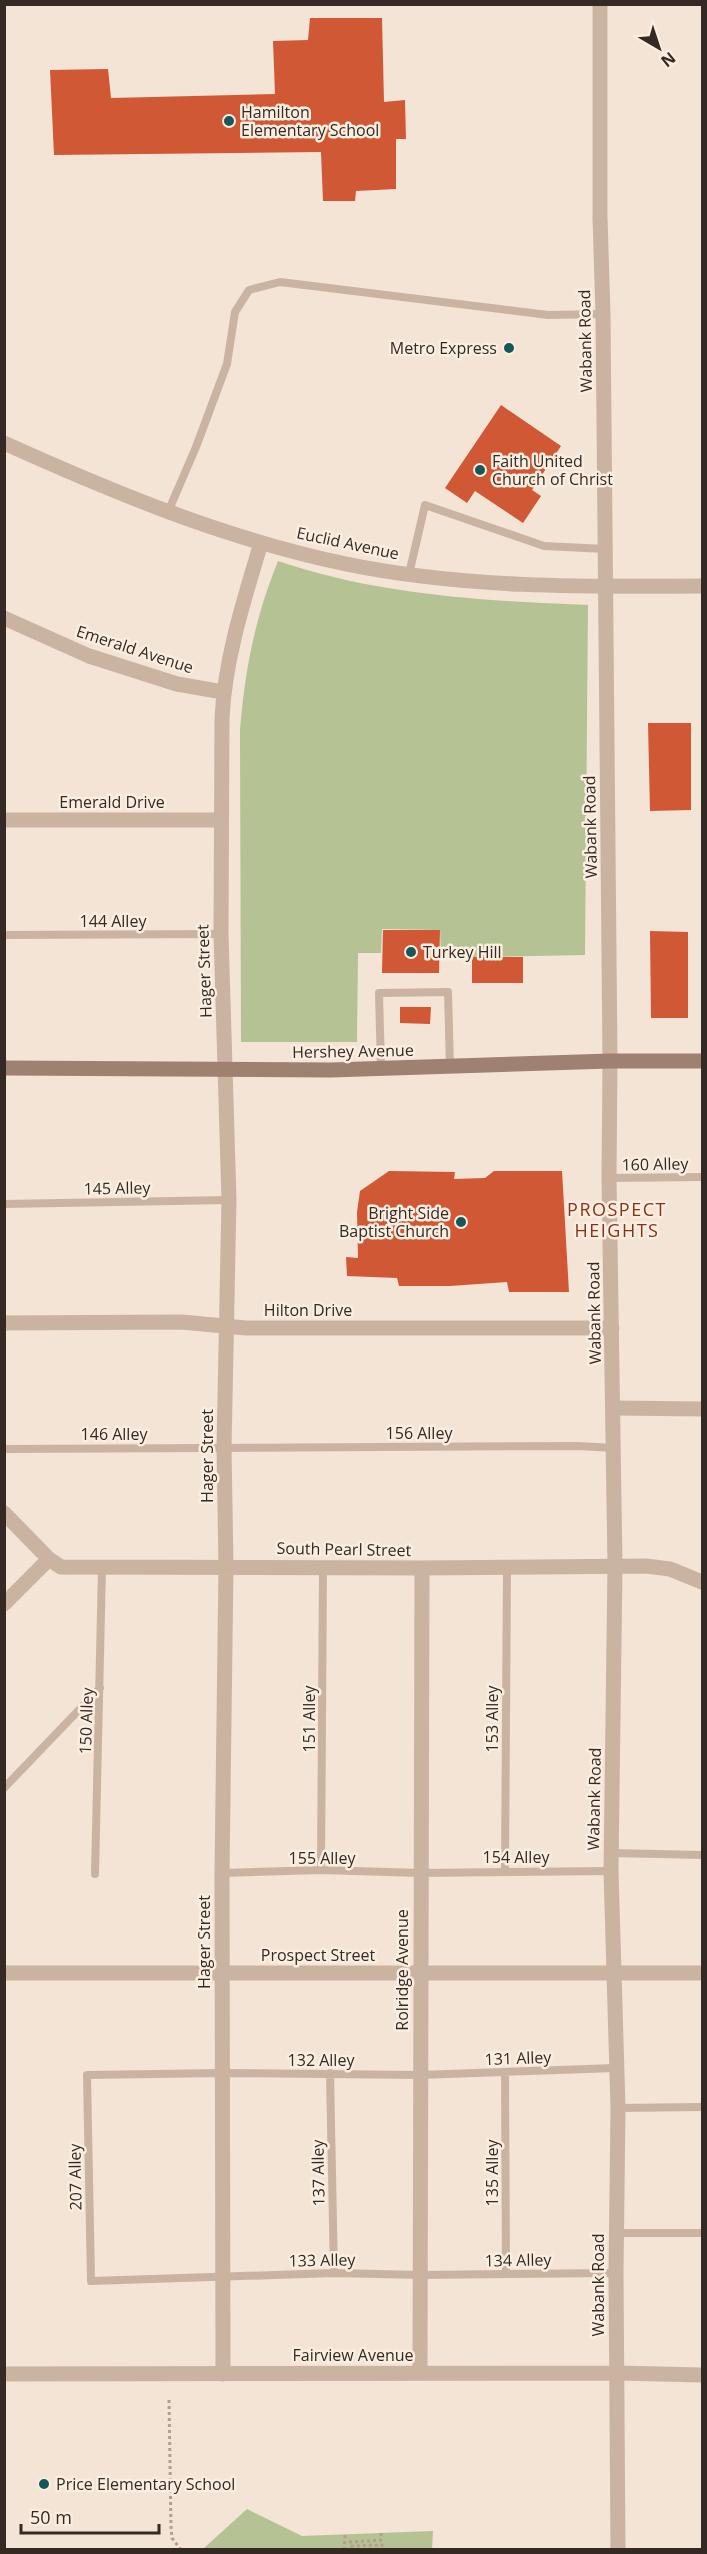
<svg xmlns="http://www.w3.org/2000/svg" width="707" height="2554" font-family="'Open Sans',sans-serif">
<rect width="100%" height="100%" fill="#f3e4d5"/>
<path fill="#b4c294" d="M278,561c100,34 206,40 310,44l-3,350 -144,3 -1,-28 -58,-1 -1,24h-23l-1,89h-116l-1,-312c5,-61 15,-112 38,-169z
M247,2509l55,27 131,-5 -1,18h-229z"/>
<path fill="#d05835" d="M310,18h72l2,84 21,-2 1,39h-10v50l-40,2 -1,10h-32l-2,-49 -267,3 -4,-85 58,-1 3,29 164,-4 -2,-53 35,-1z
M501,405l60,41 -29,44 9,6 -18,27 -48,-32 -8,12 -22,-15z
M648,723h43v87l-41,1z
M383,930h57l-1,43h-57z
M650,931l38,1v86h-37z
M472,957h51v26h-51z
M400,1007h31l-1,17 -30,-1z
M389,1171l66,1 -1,7 31,-1 9,-7h68l7,121h-60l-2,-10 -57,4h-51l-2,-8 -50,-2 -1,-19 12,1 -1,-46 3,-21z"/>
<g fill="none" stroke-linecap="round" stroke-linejoin="round">
<path stroke="#b79d8b" stroke-width="3" stroke-dasharray="3 3" stroke-linecap="butt" d="M169,2400l2,128 1,10 9,12
M381,2533v7l-31,2 1,4 31,-1v5
M344,2550l1,-15"/>
<path stroke="#cbb3a1" stroke-width="8" d="M168,512l28,-65 31,-83 8,-52 14,-22 31,-8 268,33 55,-1
M409,574l16,-69 119,41 61,3
M4,935l217,-1
M381,1069l-2,-76 69,-1 2,75
M609,1178l93,-1
M4,1204l225,-4
M4,1449l574,-3 36,2
M4,1788l96,-100
M611,1853l91,2
M321,1870l2,-303
M505,1870l2,-303
M222,1873l99,-3 100,3 190,-2
M95,1874l7,-306
M505,2072l1,201
M330,2073l4,200
M618,2108l84,-1
M616,2233h86
M616,2273l-196,2 -86,-2 -243,8 -4,-206 135,-2 198,2 196,-7"/>
<path stroke="#cbb3a1" stroke-width="15" d="M4,443c111,50 222,96 342,121 117,24 237,23 356,22
M4,618l85,38 88,28 46,8
M4,820h217
M4,1323l177,-1 65,6h366
M614,1408l88,1
M4,1513l45,46 12,8 361,1 224,-2 24,3 32,13
M4,1604l45,-45
M4,1973h698
M420,2372l2,-804
M617,2373l85,2
M223,2374l-1,-501 4,-307 -2,-118 5,-248 -8,-266 1,-216c3,-60 22,-118 39,-175"/>
<path stroke="#cbb3a1" stroke-width="15" d="M600,4v213l3,97 7,747 -1,117 6,388 -4,305 7,237 -2,165 2,277
M4,2374l613,-1"/>
<path stroke="#9f8172" stroke-width="15" d="M4,1068l327,2 279,-9h92"/>
</g>
<g fill="#175659" stroke="#faeee1" stroke-width="2">
<circle cx="229" cy="121" r="6"/>
<circle cx="509" cy="348" r="6"/>
<circle cx="480" cy="470" r="6"/>
<circle cx="411" cy="952" r="6"/>
<circle cx="461" cy="1222" r="6"/>
<circle cx="44" cy="2484" r="6"/>
</g>
<g text-anchor="middle" stroke-width="5" stroke-linejoin="round" paint-order="stroke">
<g font-size="16" fill="#352924" stroke="#faeee1" text-anchor="start">
<text x="241" y="118">Hamilton<tspan x="241" dy="18">Elementary School</tspan></text>
<text x="497" y="354" text-anchor="end">Metro Express</text>
<text x="492" y="467">Faith United<tspan x="492" dy="18">Church of Christ</tspan></text>
<text x="423" y="958">Turkey Hill</text>
<text x="449" y="1219" text-anchor="end">Bright Side<tspan x="449" dy="18">Baptist Church</tspan></text>
<text x="56" y="2490">Price Elementary School</text>
</g>
<g font-size="16" fill="#352924" stroke="#faeee1">
<text transform="translate(585 341) rotate(-91)" y="6">Wabank Road</text>
<text transform="translate(348 543) rotate(12)" y="6">Euclid Avenue</text>
<text transform="translate(135 649) rotate(18)" y="6">Emerald Avenue</text>
<text x="112" y="808">Emerald Drive</text>
<text transform="translate(590 827) rotate(-91)" y="6">Wabank Road</text>
<text x="113" y="927">144 Alley</text>
<text transform="translate(204 971) rotate(-92)" y="6">Hager Street</text>
<text transform="translate(353 1051) rotate(-1)" y="6">Hershey Avenue</text>
<text transform="translate(655 1164) rotate(-1)" y="6">160 Alley</text>
<text transform="translate(117 1188) rotate(-1)" y="6">145 Alley</text>
<text x="308" y="1316">Hilton Drive</text>
<text transform="translate(594 1313) rotate(-91)" y="6">Wabank Road</text>
<text x="419" y="1439">156 Alley</text>
<text x="114" y="1440">146 Alley</text>
<text transform="translate(207 1456) rotate(-90)" y="6">Hager Street</text>
<text transform="translate(344 1549) rotate(1)" y="6">South Pearl Street</text>
<text transform="translate(309 1719) rotate(-90)" y="6">151 Alley</text>
<text transform="translate(492 1719) rotate(-90)" y="6">153 Alley</text>
<text transform="translate(86 1721) rotate(-88)" y="6">150 Alley</text>
<text transform="translate(594 1799) rotate(-89)" y="6">Wabank Road</text>
<text x="516" y="1863">154 Alley</text>
<text x="322" y="1864">155 Alley</text>
<text transform="translate(204 1942) rotate(-90)" y="6">Hager Street</text>
<text x="318" y="1961">Prospect Street</text>
<text transform="translate(402 1970) rotate(-90)" y="6">Rolridge Avenue</text>
<text transform="translate(518 2058) rotate(-2)" y="6">131 Alley</text>
<text x="321" y="2066">132 Alley</text>
<text transform="translate(318 2173) rotate(-91)" y="6">137 Alley</text>
<text transform="translate(492 2173) rotate(-90)" y="6">135 Alley</text>
<text transform="translate(75 2177) rotate(-91)" y="6">207 Alley</text>
<text transform="translate(322 2260) rotate(-1)" y="6">133 Alley</text>
<text transform="translate(518 2260) rotate(-1)" y="6">134 Alley</text>
<text transform="translate(598 2285) rotate(-90)" y="6">Wabank Road</text>
<text x="353" y="2361">Fairview Avenue</text>
</g>
<g font-size="18" letter-spacing="1.5" fill="#8a3017" stroke="#faeee1">
<text x="617" y="1216">PROSPECT<tspan x="617" dy="21">HEIGHTS</tspan></text>
</g>
</g>
<rect width="707" height="2554" fill="none" stroke="#352924" stroke-width="12"/>
<g transform="translate(659 48) rotate(141)" stroke="#faeee1" stroke-width="4.5" paint-order="stroke">
<path d="M0-4.5L10 22L0 15L-10 22Z" fill="#352924"/>
<text y="-9" font-size="16" font-weight="bold" text-anchor="middle" fill="#352924">N</text>
</g>
<path d="M21 2524v9h138v-9" fill="none" stroke="#352924" stroke-width="3"/>
<text x="30" y="2524" font-size="18" fill="#352924" stroke="#faeee1" stroke-width="4.5" paint-order="stroke">50 m</text>
</svg>
